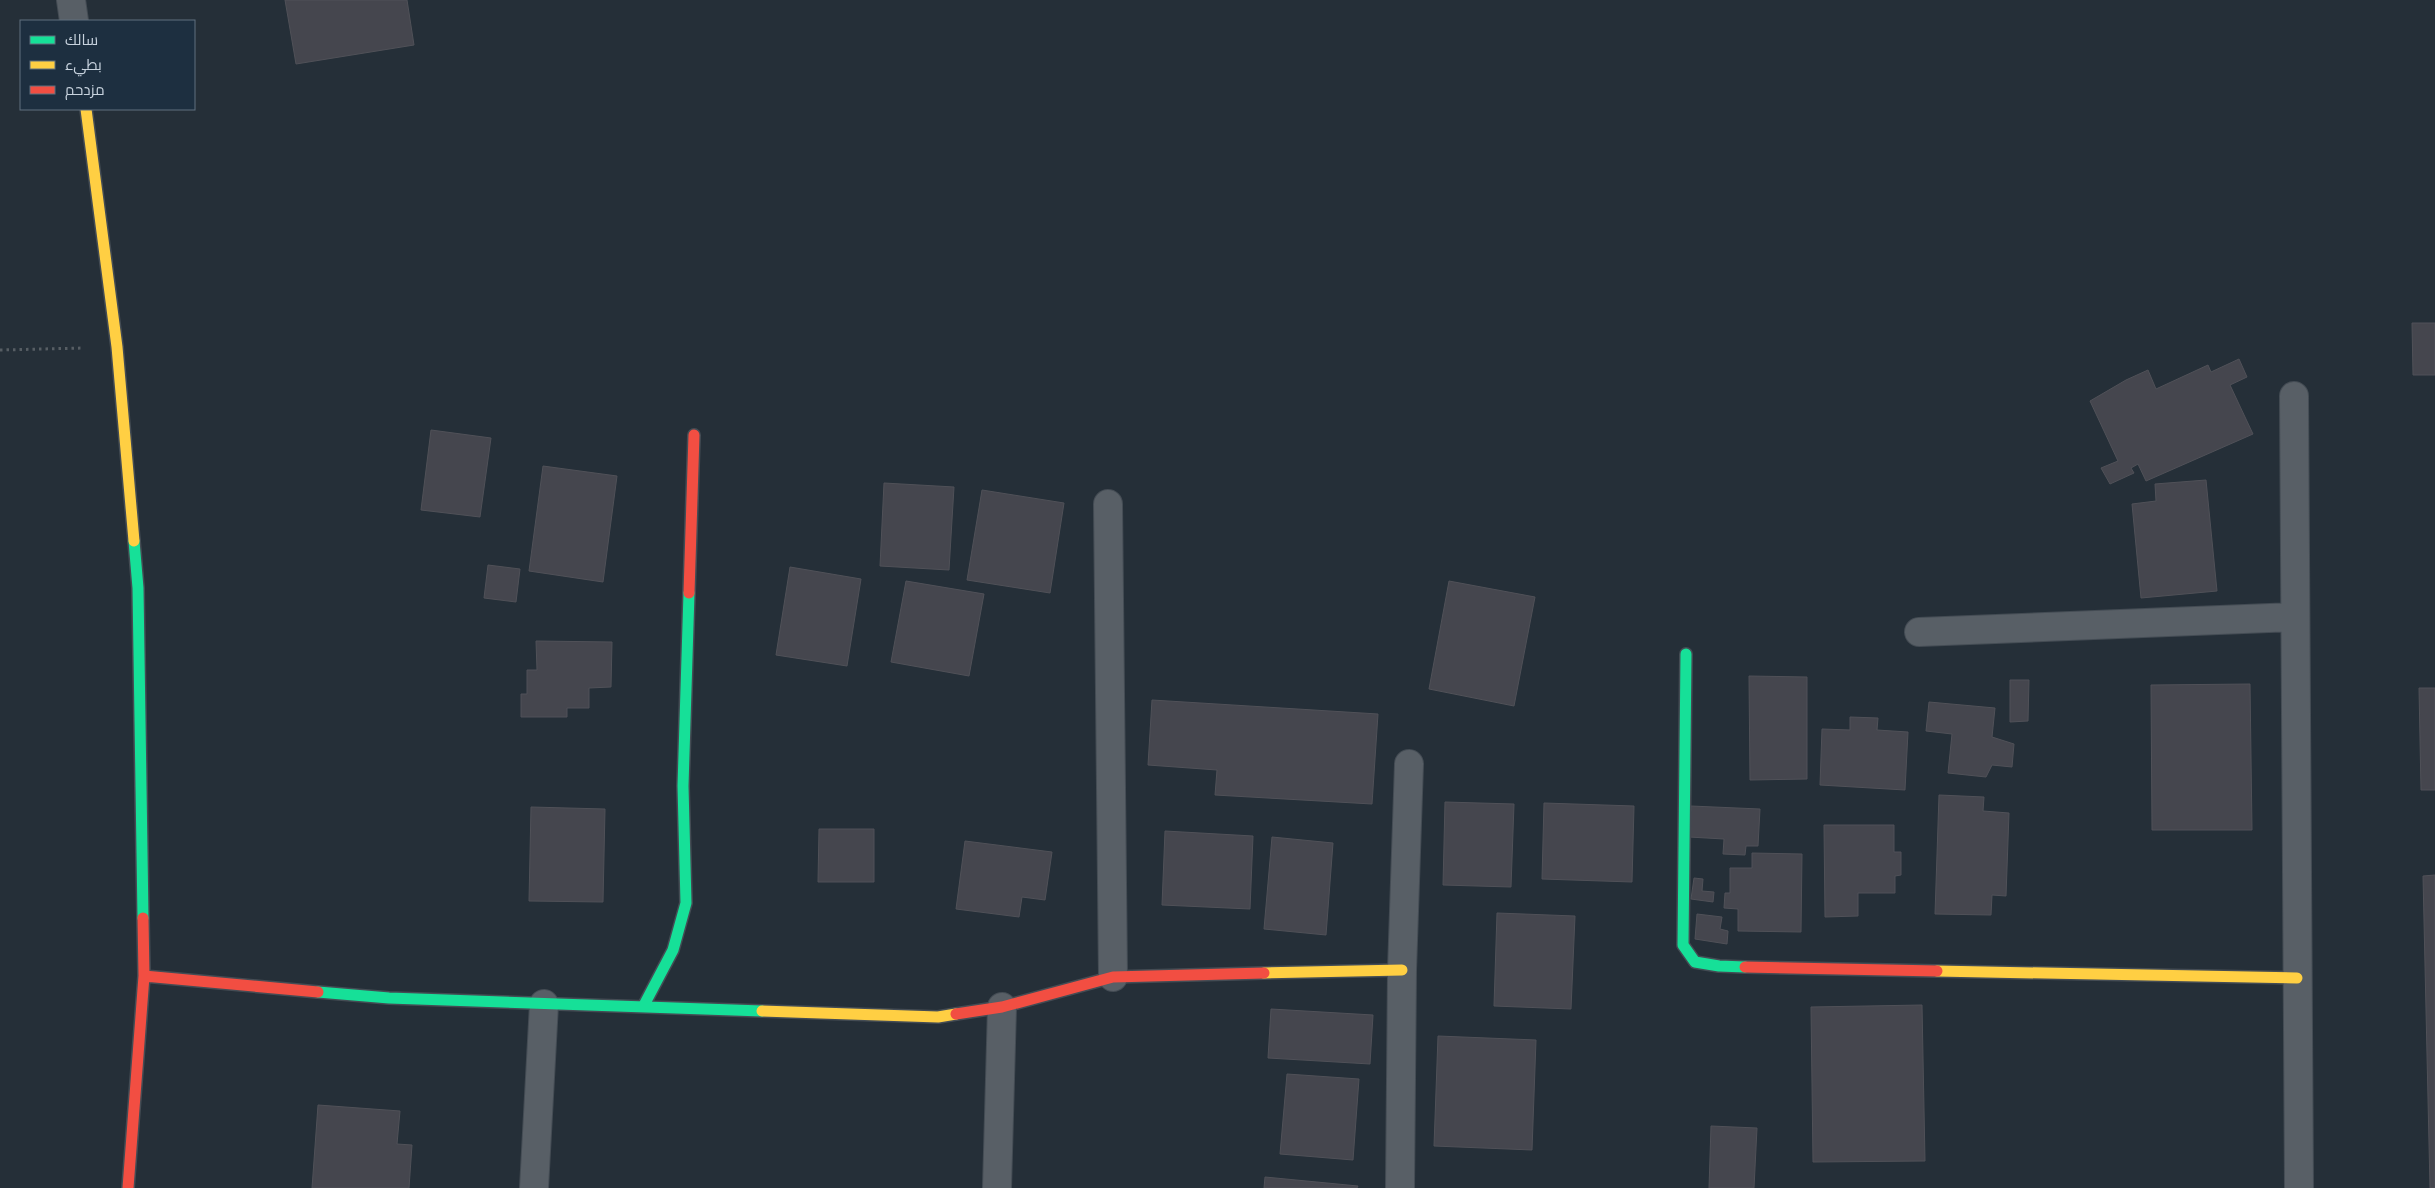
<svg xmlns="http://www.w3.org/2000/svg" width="2435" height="1188" font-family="Literata,Cairo,serif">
<rect width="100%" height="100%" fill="#252f38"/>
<path fill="#45464e" stroke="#505158" d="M285,0h122l7,45 -118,19z
M2412,323h23v52h-22z
M2239,359l8,18 -17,8 23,49 -107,47 -8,-17 -7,4 3,5 -24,11 -9,-16 17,-7 -28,-60 36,-21 22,-10 8,19 52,-24 3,7z
M431,430l60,8 -11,79 -59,-7z
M543,466l74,10 -14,106 -74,-11z
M2206,480l11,111 -76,7 -9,-94 24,-3 -1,-17z
M884,483l70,4 -5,83 -69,-4z
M982,490l82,13 -14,90 -83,-13z
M488,565l32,4 -4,33 -32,-4z
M790,567l71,12 -14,87 -71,-11z
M906,581l78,13 -15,82 -78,-14z
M1449,581l86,16 -21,109 -85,-17z
M536,641l76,1 -1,45 -22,1v20h-22v9h-46v-23h6v-24h10z
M1749,676l58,1v102l-57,1z
M2010,680h19l-1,41 -18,1z
M2250,684l2,146h-100l-1,-145z
M2419,688h16v102h-14z
M1152,700l226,14 -6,90 -157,-9 2,-25 -69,-5z
M1929,702l66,6 -3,29 22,7 -2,23 -20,-2 -6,12 -38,-4 4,-39 -26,-3z
M1850,717l28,1 -1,12 31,2 -3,58 -85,-5 2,-56 28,1z
M1939,795l45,2 -1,14 26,2 -3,83 -14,-1 -1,20 -56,-1z
M1445,802l69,2 -3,83 -68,-2z
M1544,803l90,3 -2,76 -90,-3z
M1691,806l69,3 -2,37h-12l-1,9 -22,-1 1,-15 -35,-2z
M531,807l74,2 -2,93 -74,-1z
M1824,825h70v27h7v23l-6,1v17h-37v23l-33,1z
M819,829h55v53h-56z
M1165,831l88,5 -3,73 -88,-4z
M1272,837l61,6 -7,92 -62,-6z
M965,841l87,11 -7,48 -23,-3 -3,20 -63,-8z
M1752,853l50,1 -1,78 -63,-1v-22l-14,-1 1,-15h5v-25h22z
M2435,875v313h-5l-7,-312z
M1694,878l9,1 -1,12 12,1 -1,10 -22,-3z
M1497,913l78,3 -4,93 -77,-3z
M1697,914l25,3 -2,12 8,2 -1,13 -32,-5z
M1922,1005l3,156 -112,1 -2,-155z
M1271,1009l102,6 -3,49 -102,-6z
M1438,1036l98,4 -4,110 -98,-4z
M1287,1074l72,5 -6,81 -73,-6z
M318,1105l82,6 -3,33 15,1 -3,43h-97z
M1711,1126l46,2 -3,60h-45z
M1265,1177l93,9 -1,2h-93z"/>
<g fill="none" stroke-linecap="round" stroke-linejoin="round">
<defs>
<path id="street" d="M71,0l3,21
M2294,396l5,792
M1108,504l5,473
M1919,632l376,-15
M534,1188l10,-184
M997,1188l5,-181
M1400,1188l2,-218 7,-206"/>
<path id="fast" d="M134,541l4,47 5,330
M1686,654l-3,291 12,17 24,4 26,1
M318,992l71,6 373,13
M643,1007l30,-57 13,-47 -3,-117 6,-193"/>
<path id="slow" d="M86,109l31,238 17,194
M1937,971l360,7
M1264,973l138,-3
M762,1011l176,6 18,-3"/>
<path id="jam" d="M689,593l5,-158
M1745,967l192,4
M144,976l174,16
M956,1014l46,-7 111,-30 151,-4
M128,1188l16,-212 -1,-58"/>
</defs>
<use href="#street" stroke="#444c54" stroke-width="30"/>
<use href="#fast" stroke="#444c54" stroke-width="14"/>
<use href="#slow" stroke="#444c54" stroke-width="14"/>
<use href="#jam" stroke="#444c54" stroke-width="14"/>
<path stroke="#575e64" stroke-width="3" stroke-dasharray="2.5 4" stroke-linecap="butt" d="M0,350l84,-2"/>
<use href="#street" stroke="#585f66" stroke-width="28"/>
<use href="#fast" stroke="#16e098" stroke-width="11"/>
<use href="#slow" stroke="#ffcf43" stroke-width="11"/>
<use href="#jam" stroke="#f24e42" stroke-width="11"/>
</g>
<rect x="20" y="20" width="175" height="90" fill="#1d2f40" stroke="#61717f"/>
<rect x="30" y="36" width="25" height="8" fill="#16e098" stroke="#61717f"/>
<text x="65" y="45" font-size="15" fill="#c8d3de">سالك</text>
<rect x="30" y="61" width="25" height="8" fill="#ffcf43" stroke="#61717f"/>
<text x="65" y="70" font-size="15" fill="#c8d3de">بطيء</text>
<rect x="30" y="86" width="25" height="8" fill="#f24e42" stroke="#61717f"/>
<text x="65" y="95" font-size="15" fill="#c8d3de">مزدحم</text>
</svg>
